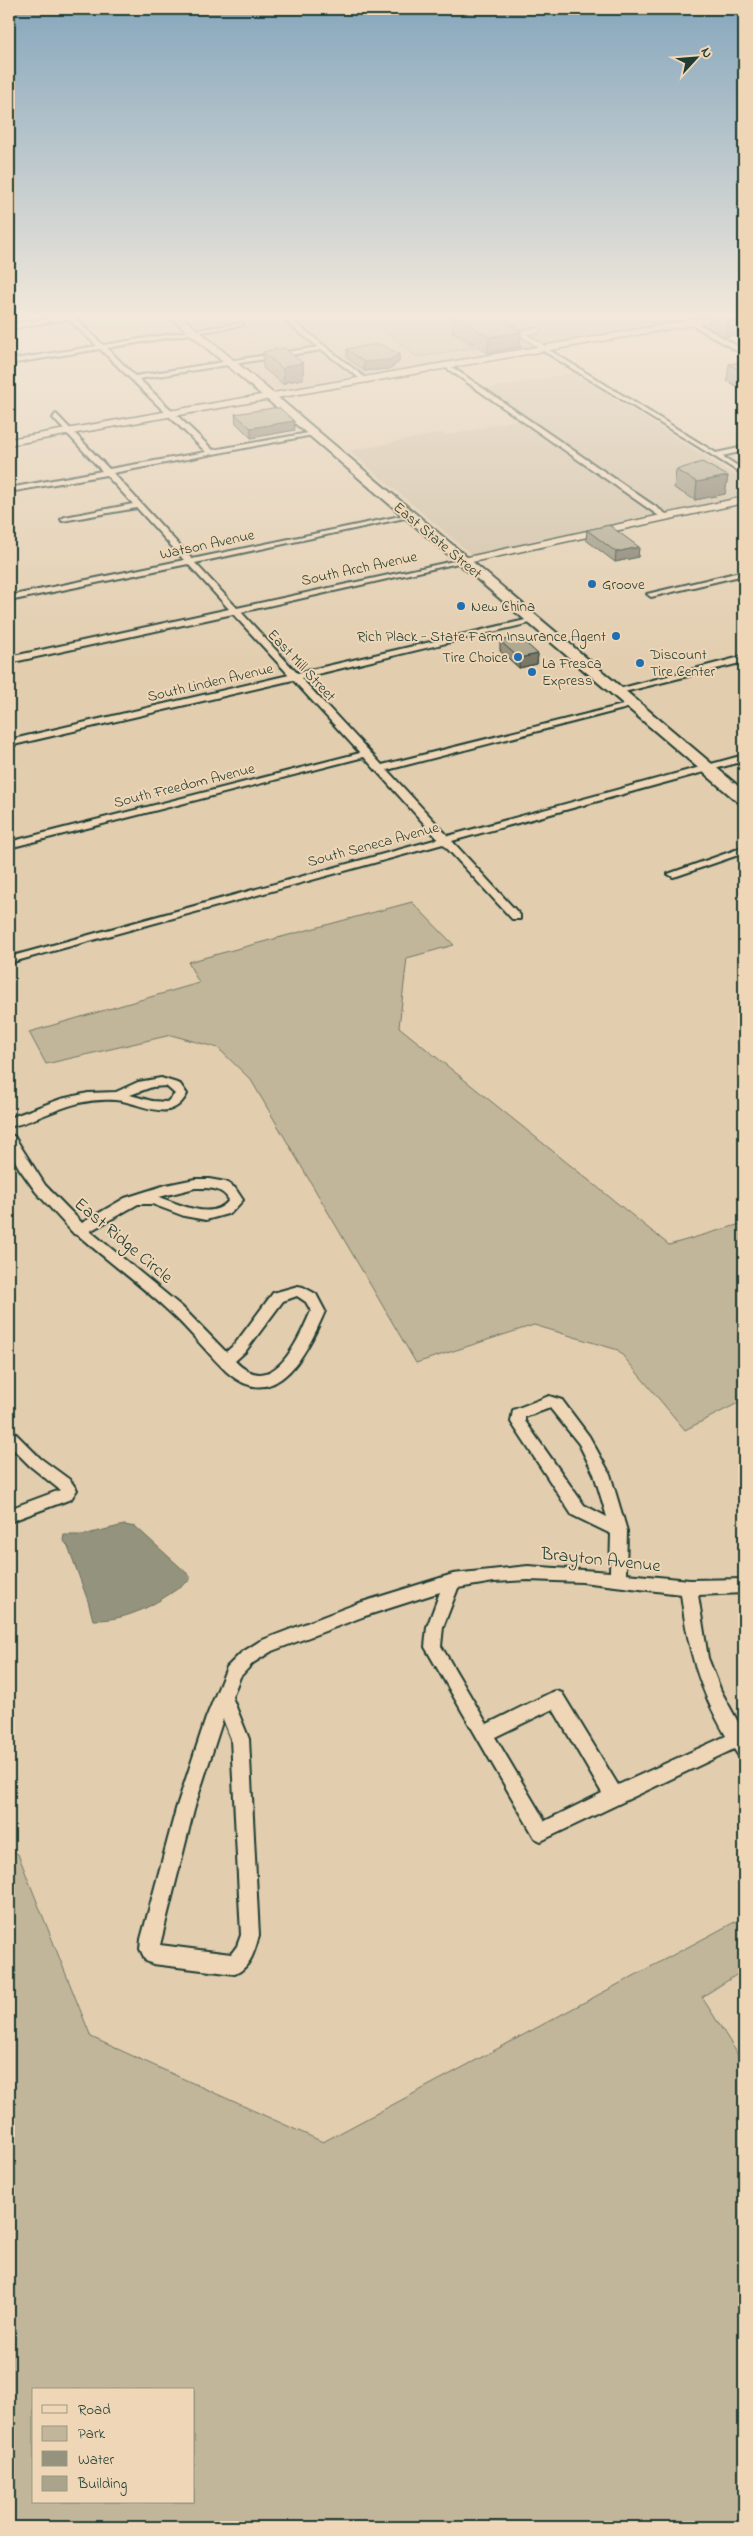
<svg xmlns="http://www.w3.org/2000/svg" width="753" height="2536" font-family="'Indie Flower',sans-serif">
<rect width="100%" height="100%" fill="#e2cdae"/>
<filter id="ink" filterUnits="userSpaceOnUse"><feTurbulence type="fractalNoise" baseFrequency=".02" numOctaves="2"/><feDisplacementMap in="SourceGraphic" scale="10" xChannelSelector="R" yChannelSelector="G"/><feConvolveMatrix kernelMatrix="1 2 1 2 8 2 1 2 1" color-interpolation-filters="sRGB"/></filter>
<g filter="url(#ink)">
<path fill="#cebea2" d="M185,314h538l-438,76 -14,-2z
M574,373l170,108v15l-272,59 -123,-104 91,-18 10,2 35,-7 6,-3 38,-7 -42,-29z"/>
<path fill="#c1b59a" stroke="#707967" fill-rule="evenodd" d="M364,314h305l12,8 -158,27 -37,-24 -35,6 24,16 -58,10z
M412,902l42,43 -47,13 -8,69 270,218 75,-22v177l-59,30 -67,-80 -84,-25 -118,38 -165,-283 -33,-32 -47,-13 -125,29 -17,-32 170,-49 -11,-21z
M9,1850l9,4 73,183 232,105 421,-225v53l-42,27 42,67v463h-735zM34,2390h160v112h-160z"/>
<path fill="#94937d" stroke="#657160" d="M124,1525l12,2 54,49v4c-31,22 -59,41 -97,40l-5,-19 -20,-55 -5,-6 1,-5h19z"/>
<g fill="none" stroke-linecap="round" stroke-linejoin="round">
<defs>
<path id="pedestrian" d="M496,314l10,10 35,22
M517,333l21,-3"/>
<path id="minor" d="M73,314h17l-15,4 28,27 138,-22 3,2 -137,23 28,28 183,-29 -42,-33h8l84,66 -5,1 -41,-31 -183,29 74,71 101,-18 4,2 -205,39 79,86 218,-45 4,2 -219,47 42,45 226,-49 4,2 -226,51 56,61 237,-55 4,3 -237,57 81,87 253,-63v4l-248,64 61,66 296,-81v6l-292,80 68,74v4h-8l-69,-75 -434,119v-6l429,-118 -74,-82 -355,91v-6l351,-89 -67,-73 -284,66v-6l280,-65 -56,-61 -224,49v-6l220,-48 -41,-45 -179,37v-5l175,-36 -47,-52 -75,13 -1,-2 4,-2 68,-13 -27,-29 -97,17v-4l93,-17 -49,-53 3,-4 53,55 97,-17 -106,-103 -91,15v-4l88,-14 -29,-27 -59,10v-4z
M674,314h8l62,36v5z
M542,348h4l170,105 28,-6v4l-22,5 22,14v5l-202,-125z
M445,365h4l220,151 -7,2 -217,-151z
M744,571v4l-93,22 -4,-3z
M744,656v6l-128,32 -5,-3z
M744,847v6l-67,23 -4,1 -5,-3z
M161,1078l19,6 7,10c-17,32 -45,8 -72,6 -44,-3 -68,18 -106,27v-9l52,-19 27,-6 28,-1 22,-10zM166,1086l9,8 -8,8 -15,-1 -22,-6 22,-8z
M9,1135l5,1 31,49 37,38 43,-25 41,-13 29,-6h14l17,3 9,6 8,12 -12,13 -25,7 -22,-4 -32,-12h-14l-48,27 92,76 44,45 9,-8 38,-51 25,-7 5,1 13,7 9,17c-16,38 -48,105 -98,61 -18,-17 -34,-38 -52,-55 -30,-29 -65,-54 -96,-81l-5,-2 -38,-42 -17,-24 -10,-18zM195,1188c13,0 27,-1 34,12 -16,22 -50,4 -70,-3zM297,1296l9,6 5,9c-13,30 -38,89 -76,50l10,-9 38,-51z
M549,1396l13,4 27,36 21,38 17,57 -1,43 64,6 54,-1v14l-46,2 10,63 13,33 23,42v24l-6,-2 -4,-6 -187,89 -6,3 -6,-3 -110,-191 2,-20 13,-35 -75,24 -93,35 -19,12 -13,14 -8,20 17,42 10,196c-4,15 -8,32 -24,39l-82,-10 -7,-3 -6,-12 1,-10 35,-130 30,-91 21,-51 14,-14 19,-12 96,-37 97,-30 75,-8 82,6 1,-38 -39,-19 -61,-93 2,-12zM550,1408l29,36 15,30 13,43 -23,-12 -59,-84v-4zM528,1580l54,2 99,12c7,55 17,93 45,142l-108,49 -56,-92 -6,-2 -6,2 -63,31 -46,-78 2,-19 15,-39 36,-6zM553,1709l49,84 -57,28 -50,-84zM223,1719l8,20 10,196 -4,11 -6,8 -71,-9 34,-136z
M9,1430l5,2 26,26 30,22 7,10 -6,9 -62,23v-13l51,-19 -30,-24 -21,-21z"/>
<path id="tertiary" d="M744,497v6l-281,61 -5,-3 5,-3z"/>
<path id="secondary" d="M725,314l19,2 -735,129v-6z"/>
<path id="trunk" d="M167,314h12l565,477v13l-6,-2z"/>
</defs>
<use href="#pedestrian" stroke="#1f3d34" stroke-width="7"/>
<use href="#minor" stroke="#1f3d34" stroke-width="4"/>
<use href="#tertiary" stroke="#1f3d34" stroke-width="3"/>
<use href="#secondary" stroke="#1f3d34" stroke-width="3"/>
<use href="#trunk" stroke="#1f3d34" stroke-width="4"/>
<use href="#pedestrian" stroke="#eed6b6" stroke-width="5"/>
<use href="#minor" fill="#eed6b6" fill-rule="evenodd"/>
<use href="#tertiary" fill="#eed6b6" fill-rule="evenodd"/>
<use href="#secondary" fill="#eed6b6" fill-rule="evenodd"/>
<use href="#trunk" fill="#eed6b6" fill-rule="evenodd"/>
</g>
<path fill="#938d78" stroke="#1f3d34" d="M694,314h50v19l-19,4 -17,-10 2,-12 -12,2z
M453,315l49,9 19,8 -1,15 -32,6 -35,-22z
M347,349l52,5v8l-10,7 -25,2 -17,-13z
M263,352l40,11v16l-17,3 -2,3 -21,-17z
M744,362v28l-17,-9 2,-17z
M235,414l60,16 -44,8 -15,-15z
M676,470l52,6 -3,18 -30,6 -21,-12z
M587,530l52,17 -1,10 -23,5 -29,-22z
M500,641l38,13 -1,10 -18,4 -19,-17z
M744,883v16l-5,-4 2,-11z"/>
<path fill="#787362" stroke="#1f3d34" d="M699,314h11l-12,3z
M744,318v15l-19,4 3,-16z
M521,332l-1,15 -32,6 1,-16z
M399,354v8l-10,7 -25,2v-9z
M303,363v16l-17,3 -2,3 -1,-16 3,-3z
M294,421l1,9 -44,8v-10z
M728,476l-3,18 -30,6 2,-18z
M639,547l-1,10 -23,5 1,-10z
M538,654l-1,10 -18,4v-10z"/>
<path fill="#aba48c" stroke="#1f3d34" d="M459,314h33l8,5 2,5h6l13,8 -32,5 -36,-22z
M716,314h28v4l-16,3z
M380,344l19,10 -10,6 -25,2 -17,-13z
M284,348l19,15 -17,3 -3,3 -20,-17z
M744,362v11l-15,-9z
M273,408h7l14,13 -43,7 -16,-14z
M702,462l26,14 -31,6 -21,-12z
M609,525l30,22 -23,5 -29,-22z
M519,637l19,17 -19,4 -19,-17z"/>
</g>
<linearGradient id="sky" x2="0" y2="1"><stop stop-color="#86a7bd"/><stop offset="0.47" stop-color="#f2e8db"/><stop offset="1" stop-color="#f2e8db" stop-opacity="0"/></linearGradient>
<rect width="753" height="670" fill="url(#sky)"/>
<g fill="#1f6fb2" stroke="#eed6b6" stroke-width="2">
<circle cx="592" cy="584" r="5"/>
<circle cx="461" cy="606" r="5"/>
<circle cx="616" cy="636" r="5"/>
<circle cx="518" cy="657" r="5"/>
<circle cx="640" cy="663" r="5"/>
<circle cx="532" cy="672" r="5"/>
</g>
<g text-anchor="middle" stroke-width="4" stroke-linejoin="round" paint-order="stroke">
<g font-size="15" fill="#1f3d34" stroke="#eed6b6">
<text transform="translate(438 540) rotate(40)" y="5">East State Street</text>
<text transform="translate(207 544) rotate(-12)" y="5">Watson Avenue</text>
<text transform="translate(359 568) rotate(-12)" y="5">South Arch Avenue</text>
<text transform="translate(302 665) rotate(47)" y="5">East Mill Street</text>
<text transform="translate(210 682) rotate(-13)" y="5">South Linden Avenue</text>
<text transform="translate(184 785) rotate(-14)" y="5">South Freedom Avenue</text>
<text transform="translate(373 844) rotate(-15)" y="5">South Seneca Avenue</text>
</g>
<g font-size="15" fill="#1f3d34" stroke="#eed6b6" text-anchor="start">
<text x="602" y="589">Groove</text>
<text x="471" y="611">New China</text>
<text x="606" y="641" text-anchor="end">Rich Plack - State Farm Insurance Agent</text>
<text x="650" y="659">Discount<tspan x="650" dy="17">Tire Center</tspan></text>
<text x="508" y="662" text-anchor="end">Tire Choice</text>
<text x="542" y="668">La Fresca<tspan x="542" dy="17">Express</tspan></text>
</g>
<g font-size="18" fill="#1f3d34" stroke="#eed6b6">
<text transform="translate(124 1240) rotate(40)" y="6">East Ridge Circle</text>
<text transform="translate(601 1559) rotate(6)" y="6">Brayton Avenue</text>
</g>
</g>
<rect width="753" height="2536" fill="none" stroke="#eed6b6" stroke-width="30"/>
<rect x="15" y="15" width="723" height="2506" fill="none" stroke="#1f3d34" stroke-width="2" filter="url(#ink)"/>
<rect x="32" y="2388" width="162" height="115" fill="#eed6b6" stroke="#9b9982"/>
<rect x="42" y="2405" width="25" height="8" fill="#eed6b6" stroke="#9b9982"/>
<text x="78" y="2414" font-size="15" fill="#1f3d34">Road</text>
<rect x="42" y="2426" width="25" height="15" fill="#c1b59a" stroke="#9b9982"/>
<text x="78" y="2438" font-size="15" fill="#1f3d34">Park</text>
<rect x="42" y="2451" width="25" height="15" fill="#94937d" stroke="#9b9982"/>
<text x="78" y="2464" font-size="15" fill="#1f3d34">Water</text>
<rect x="42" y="2476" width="25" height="15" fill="#aba48c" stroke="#9b9982"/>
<text x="78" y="2488" font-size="15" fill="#1f3d34">Building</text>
<g transform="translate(696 58) rotate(64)" stroke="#eed6b6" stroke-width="4" paint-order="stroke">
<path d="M0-4L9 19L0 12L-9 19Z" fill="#1f3d34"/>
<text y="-8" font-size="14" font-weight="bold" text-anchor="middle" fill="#1f3d34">N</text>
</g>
</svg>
